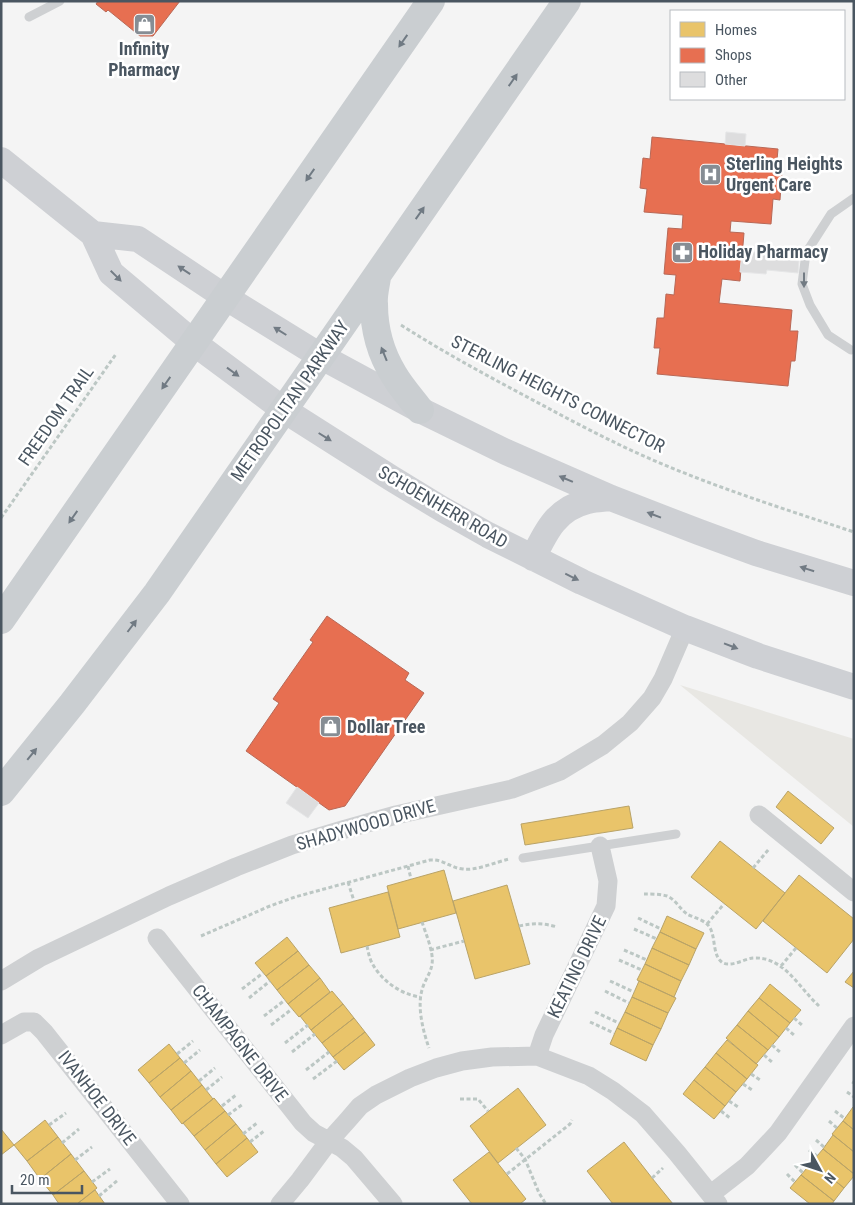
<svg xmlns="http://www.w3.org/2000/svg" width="855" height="1205" font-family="'Roboto Condensed',sans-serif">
<rect width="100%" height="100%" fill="#f4f4f4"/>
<path fill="#e8e7e3" d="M680,685l174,54v88z"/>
<path fill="#e9c46a" stroke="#b9a367" d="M788,791l46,37 -13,16 -45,-37z
M629,806l4,22 -108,17 -4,-21z
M720,841l65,52 -29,36 -65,-52z
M444,870l12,43 -58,16 -11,-43z
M799,875l55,44v20l-27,34 -64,-52z
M507,885l23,79 -55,15 -22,-78z
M388,892l12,45 -59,16 -12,-45z
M667,916l37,17 -8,16 -36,-17z
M660,932l36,17 -7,16 -37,-17z
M287,937l11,14 -32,25 -11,-13z
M652,948l37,17 -8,16 -36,-17z
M298,951l11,14 -32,25 -11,-14z
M645,964l36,17 -7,16 -37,-17z
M309,965l11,13 -32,26 -11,-14z
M854,971v17l-9,-6z
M320,978l10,14 -31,25 -11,-13z
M639,981l37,17 -8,15 -36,-16z
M770,984l31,26 -11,13 -31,-25z
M332,991l11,13 -32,26 -11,-14z
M632,997l36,16 -7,16 -36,-17z
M759,998l31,25 -11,14 -31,-26z
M343,1004l11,14 -32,25 -11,-13z
M748,1011l31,26 -11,13 -31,-25z
M625,1012l36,17 -8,16 -36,-17z
M354,1018l11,14 -32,25 -11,-14z
M737,1025l31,25 -12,14 -30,-26z
M617,1028l36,17 -7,16 -36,-17z
M365,1032l10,13 -31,25 -11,-13z
M727,1040l31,25 -11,14 -31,-26z
M169,1044l11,14 -31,25 -11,-13z
M716,1053l31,26 -11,13 -31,-25z
M180,1058l11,13 -31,26 -11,-14z
M705,1067l31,25 -11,14 -31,-26z
M191,1071l11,14 -31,25 -11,-13z
M694,1080l31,26 -11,13 -31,-25z
M202,1085l11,14 -31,25 -11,-14z
M518,1088l28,37 -48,38 -28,-37z
M214,1098l11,13 -31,25 -11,-13z
M853,1107l1,1v22l-11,-9z
M225,1111l11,13 -31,26 -11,-14z
M45,1120l13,17 -31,24 -13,-16z
M843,1121l11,9v22l-22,-18z
M236,1124l11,14 -31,26 -11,-14z
M1,1129l13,16 -13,10z
M833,1135l21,17v22l-31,-25z
M58,1137l13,17 -31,25 -13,-18z
M247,1138l11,14 -31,25 -11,-13z
M624,1142l28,36 21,26h-60l-26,-33z
M823,1149l31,25v2l-10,12 -32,-26z
M489,1152l37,47 -6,5h-48l-19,-24z
M71,1154l13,17 -31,24 -13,-16z
M812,1162l32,26 -10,13 -33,-26z
M84,1171l13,17 -20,16h-18l-6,-9z
M801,1175l33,26 -2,3h-22l-20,-16z
M95,1190l10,14h-28z"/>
<path fill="#e76f51" stroke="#b86856" d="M98,1h82l-27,35h-13l-32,-26 -2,2 -10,-8z
M652,137l126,12 -2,22 6,1 -2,28 -7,-1 -2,25 -40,-3 -1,11 14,1 -4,48 -18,-2 -3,24 73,7 -2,21h8l-3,30h-4l-3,25 -131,-12 3,-26h-6l3,-30h7l2,-24 8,1 2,-20 -12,-1 4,-46 14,1 1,-14 -39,-3 3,-23 -7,-1 3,-30 7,1z
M327,616l82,57 -4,7 19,13 -79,113 -16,4 -83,-59 33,-48 -6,-4 40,-57 -3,-2z"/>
<path fill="#ddddde" stroke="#e5e6e7" d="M726,132l20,2 -1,12 -20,-2z
M742,251l26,2 -1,5 32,3 -1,12 -31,-3 -1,4 -26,-2z
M297,787l22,16 -11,15 -22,-15z"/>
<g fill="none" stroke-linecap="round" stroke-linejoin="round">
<path stroke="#bcc7c4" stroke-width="3" stroke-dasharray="4 2.5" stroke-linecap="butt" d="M401,325c47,30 96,56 145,82 24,13 49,26 74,38 75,36 155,61 234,87
M1,518l115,-164
M408,866l3,13
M753,868l16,-19
M348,882l6,19
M644,894c7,0 16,0 23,2 8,3 13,13 20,18 7,4 19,6 23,14 6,10 2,28 13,35 9,4 21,-4 30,-5 31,-2 46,30 66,48
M638,918l23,11
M422,922c4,12 12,31 10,42 -1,9 -8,17 -10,26 -5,17 1,41 7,58
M707,924l17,-20
M519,926c14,-3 25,-3 38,1
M634,929l23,10
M201,936l69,-30 25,-9 135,-37c14,-1 20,8 33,9 13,2 33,-7 46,-10
M367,946c1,5 2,10 4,15 9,19 29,33 49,36
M430,950l34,-9
M624,950l23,10
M619,960l23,10
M781,966l15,-18
M610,981l24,11
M242,989l21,-16
M605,991l24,12
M249,998l21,-17
M595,1012l24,11
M264,1016l21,-16
M794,1018l9,8
M590,1022l24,11
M271,1025l21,-16
M786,1028l9,8
M285,1043l23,-18
M772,1045l9,8
M292,1052l23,-18
M177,1054l16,-13
M764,1055l9,8
M184,1063l16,-13
M306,1070l23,-18
M751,1074l9,6
M313,1079l24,-18
M199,1081l16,-13
M852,1082l2,1
M743,1084l9,6
M206,1090l16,-13
M847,1092l7,5
M460,1099h18l10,12
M729,1101l9,6
M222,1106l14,-11
M721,1111l9,7
M835,1111l9,7
M228,1115l15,-11
M829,1121l8,7
M49,1125l17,-12
M243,1134l14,-11
M816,1140l8,7
M250,1142l14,-11
M62,1143l17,-14
M516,1148l9,11 14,34 7,11
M809,1150l8,6
M75,1160l17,-13
M795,1165l8,8
M507,1174l63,-50 2,-4
M787,1174l8,8
M652,1178l11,-10
M92,1182l18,-13
M99,1196l19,-16
M470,1204l1,-1"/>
<path stroke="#ced0d2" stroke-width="9" d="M29,17l31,-16
M851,350l-23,-15 -18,-30 -8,-21 4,-31 25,-39 23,-16
M523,858l153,-24"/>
<path stroke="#ced0d2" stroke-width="19" d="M759,815l95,77
M157,938l146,185 11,10 28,15 12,10 39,46
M1,981l38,-23 130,-62 67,-29 56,-22 50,-15 54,-15 116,-26 48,-18 43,-26 27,-22 22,-25 11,-19 22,-51
M1,1035l23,-13h10l10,10 136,172
M537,1056l7,-21 62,-129 2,-25 -8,-35
M711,1194l36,-28 31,-33 76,-107
M280,1204l20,-24 29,-39 18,-20 13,-15 16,-11 34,-17 26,-10 26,-7 30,-4 45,-1 52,20 24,15 30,23 34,39 41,51"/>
<path stroke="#ced0d4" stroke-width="26" d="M1,160l92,74 18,39 83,70 90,67 107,68 51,31 46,26 94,47 103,46 73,28 96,31
M93,234l45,5 87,58 97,60 98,53 86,42 105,46 88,34 57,21 98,30
M533,558c13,-27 23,-49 55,-57 7,-2 16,-2 23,-3"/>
<path stroke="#caced1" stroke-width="28" d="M377,277c-1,8 -4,18 -3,27 0,25 7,50 20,71 7,12 17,23 26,35
M1,620l430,-619
M1,792l71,-88 85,-111 410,-592"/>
</g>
<defs><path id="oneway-solid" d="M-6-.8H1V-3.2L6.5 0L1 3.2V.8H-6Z" transform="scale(1.25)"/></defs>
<g fill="#707a83">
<use href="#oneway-solid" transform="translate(403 41) rotate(125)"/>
<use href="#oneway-solid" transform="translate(513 80) rotate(-55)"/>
<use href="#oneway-solid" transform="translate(310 175) rotate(125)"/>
<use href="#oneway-solid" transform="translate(420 213) rotate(-55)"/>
<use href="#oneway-solid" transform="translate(384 354) rotate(-112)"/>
<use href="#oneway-solid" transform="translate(166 383) rotate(125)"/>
<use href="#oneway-solid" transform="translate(73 517) rotate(125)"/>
<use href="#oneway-solid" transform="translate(132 626) rotate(-53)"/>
<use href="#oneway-solid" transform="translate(32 754) rotate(-51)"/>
</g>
<g fill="#727b84">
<use href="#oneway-solid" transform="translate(184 270) rotate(-146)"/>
<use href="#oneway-solid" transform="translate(116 276) rotate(45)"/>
<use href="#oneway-solid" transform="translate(280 331) rotate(-148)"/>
<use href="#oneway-solid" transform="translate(233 372) rotate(36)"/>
<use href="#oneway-solid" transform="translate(325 437) rotate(32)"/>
<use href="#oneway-solid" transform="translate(566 479) rotate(-157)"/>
<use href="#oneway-solid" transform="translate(654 515) rotate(-159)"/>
<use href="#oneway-solid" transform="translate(807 569) rotate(-162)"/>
<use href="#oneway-solid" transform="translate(572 577) rotate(26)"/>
<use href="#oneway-solid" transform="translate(731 646) rotate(21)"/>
</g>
<use fill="#727b83" href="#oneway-solid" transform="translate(804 280) rotate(90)"/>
<defs>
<symbol id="shop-square" viewBox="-11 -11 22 22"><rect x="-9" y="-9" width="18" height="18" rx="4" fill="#868d94" stroke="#fff"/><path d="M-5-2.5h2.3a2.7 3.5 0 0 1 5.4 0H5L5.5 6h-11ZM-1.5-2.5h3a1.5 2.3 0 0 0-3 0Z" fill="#fff"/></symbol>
<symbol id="hospital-square" viewBox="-11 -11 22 22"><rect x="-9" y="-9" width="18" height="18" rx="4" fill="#868d94" stroke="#fff"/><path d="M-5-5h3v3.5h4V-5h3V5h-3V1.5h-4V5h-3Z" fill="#fff"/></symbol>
<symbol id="pharmacy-square" viewBox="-11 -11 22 22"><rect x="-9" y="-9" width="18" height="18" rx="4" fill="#868d94" stroke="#fff"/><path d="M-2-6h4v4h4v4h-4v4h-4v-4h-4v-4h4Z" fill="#fff"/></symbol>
</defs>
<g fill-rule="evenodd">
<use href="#shop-square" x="132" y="12" width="25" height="25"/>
<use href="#hospital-square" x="698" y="162" width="25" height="25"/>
<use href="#pharmacy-square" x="670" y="240" width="25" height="25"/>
<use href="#shop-square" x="318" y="714" width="25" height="25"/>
</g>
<g text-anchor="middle" stroke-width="5" stroke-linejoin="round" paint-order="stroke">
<g font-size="18" font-weight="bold" fill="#4a5661" stroke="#fff" text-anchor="start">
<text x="144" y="55" text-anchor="middle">Infinity<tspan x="144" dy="21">Pharmacy</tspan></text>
<text x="726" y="170">Sterling Heights<tspan x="726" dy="21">Urgent Care</tspan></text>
<text x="698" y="258">Holiday Pharmacy</text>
<text x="347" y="733">Dollar Tree</text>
</g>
<g font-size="18" fill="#4a5661" stroke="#fff">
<text transform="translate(558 394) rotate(27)" y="6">STERLING HEIGHTS CONNECTOR</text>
<text transform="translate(290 401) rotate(-55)" y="6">METROPOLITAN PARKWAY</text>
<text transform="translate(56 416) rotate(-55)" y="6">FREEDOM TRAIL</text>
<text transform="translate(443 507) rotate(30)" y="6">SCHOENHERR ROAD</text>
<text transform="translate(366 825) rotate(-16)" y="6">SHADYWOOD DRIVE</text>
<text transform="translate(577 967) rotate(-64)" y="6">KEATING DRIVE</text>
<text transform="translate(240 1043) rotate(52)" y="6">CHAMPAGNE DRIVE</text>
<text transform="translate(97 1098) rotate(52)" y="6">IVANHOE DRIVE</text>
</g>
</g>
<rect width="855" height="1205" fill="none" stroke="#4a5661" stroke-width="5"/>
<rect x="670" y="10" width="175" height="90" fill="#ffffff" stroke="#b7bbc0"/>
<rect x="680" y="22" width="25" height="15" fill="#e9c46a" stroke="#b7bbc0"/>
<text x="715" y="35" font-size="15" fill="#4a5661">Homes</text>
<rect x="680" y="48" width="25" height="15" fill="#e76f51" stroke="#b7bbc0"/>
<text x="715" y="60" font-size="15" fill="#4a5661">Shops</text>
<rect x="680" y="72" width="25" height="15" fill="#ddddde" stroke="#b7bbc0"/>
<text x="715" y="85" font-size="15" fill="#4a5661">Other</text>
<g transform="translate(820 1170) rotate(130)" stroke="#ffffff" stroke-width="4" paint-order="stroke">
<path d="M0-4L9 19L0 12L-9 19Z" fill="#4a5661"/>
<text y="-8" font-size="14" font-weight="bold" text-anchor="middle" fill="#4a5661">N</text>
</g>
<path d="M12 1185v8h70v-8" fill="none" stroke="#4a5661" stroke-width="2.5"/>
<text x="20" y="1185" font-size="15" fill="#4a5661" stroke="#ffffff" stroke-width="4" paint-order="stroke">20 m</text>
</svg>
